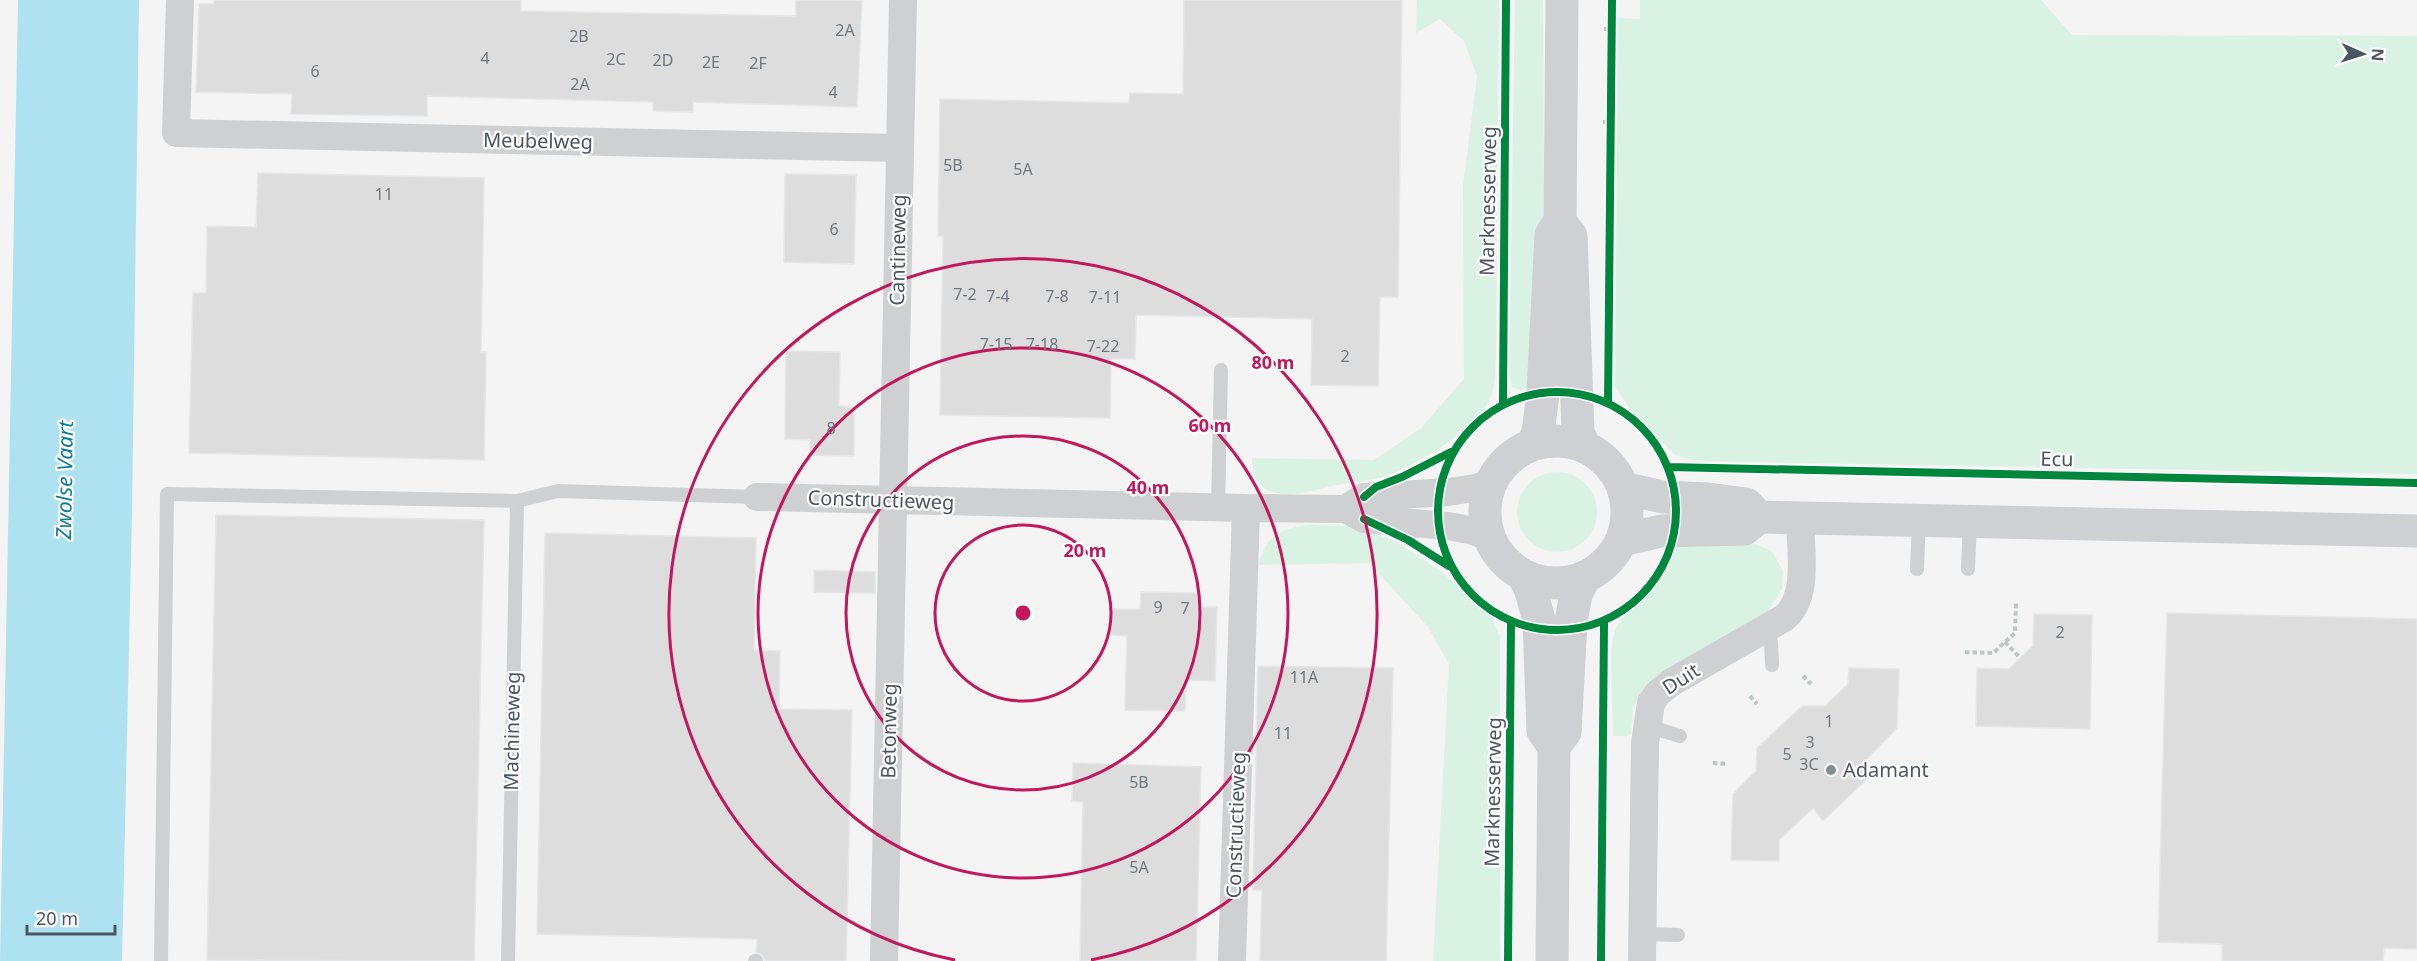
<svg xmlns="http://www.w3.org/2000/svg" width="2417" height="961" font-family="'Noto Sans',sans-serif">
<rect width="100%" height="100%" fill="#f4f4f4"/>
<path fill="#d9f2e3" d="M1417,0h82l-3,357c-1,11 0,25 -4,36 -10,34 -77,74 -110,84 -14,4 -30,5 -45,8 -20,4 -47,14 -67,6 -15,-5 -18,-19 -18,-33l122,2 47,-32 43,-49 -1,-193 14,-110 -13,-35 -24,-22 -24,14z
M1515,0h28l1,195 -10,192 -13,3 -9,-3 -3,-16z
M1640,0h401l31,35 345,1v438l-721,-13 -21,-6 -44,-45 -16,-24 3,-368 22,1z
M1517 512a40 40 0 1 1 80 0a40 40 0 1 1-80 0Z
M1309,525l39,1 46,14 49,33 48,43 9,20v325h-67l16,-297 -21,-37 -59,-64 -110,2c7,-30 20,-36 50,-40z
M1743,539l29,12 11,20 -1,18 -14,22 -119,70 -16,26 -2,27 -3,2h-15l-2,-79 1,-16 4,-13 9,-13 18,-14 21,-28 14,-33z"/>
<path fill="#aee2f0" d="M18,0h121l-7,510 -10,451h-122z"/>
<path fill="#ddddde" stroke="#e5e6e7" stroke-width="1.5" d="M214,0h307v11l275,5v-16h66l-5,107 -164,-5v10l-40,-1v-9l-226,-6v20l-136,-2 1,-20 -96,-2 3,-88h15z
M1184,0h218l-4,297h-18l-2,89 -67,-1 1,-66 -176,-4 -1,44h-24l-1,59 -170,-3 3,-179h-5l2,-137 189,4 1,-10 53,1z
M258,173l226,5 -3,174h5l-2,108 -295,-7 4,-160h13l1,-67 49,1z
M785,174l71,1 -2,89 -70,-2z
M786,351l54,1 -1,54 15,1v49l-45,-1 1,-15 -25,-1z
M216,515l268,5 -10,441 -267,-1z
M545,533l211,5 -2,112 26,1 -1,58 73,1 -6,251h-81l-2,-5 -7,-4 1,-13 -220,-5z
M814,570l61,2v21l-61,-1z
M1141,592l58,1v14h18l-2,74 -29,-1 -1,31 -60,-1 2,-74 -16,-1v-26h29z
M2167,613l250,6v330l-33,-1 -1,13h-161v-17l-64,-2z
M2034,614l58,1 -2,114 -114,-3 1,-58 32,1 11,-11 13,-12z
M1258,666l135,2 -7,293h-126l2,-71h-9z
M1849,668l50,1 -2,59 -36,37 10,10 -48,46 -10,-13 -34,32v21l-48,-1 2,-66 23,-23 1,-23 45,-42h23l23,-22z
M1073,763l128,4 -5,194h-116l3,-159 -11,-1z"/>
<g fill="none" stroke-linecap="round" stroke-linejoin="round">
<path stroke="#bcc7c4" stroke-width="4" stroke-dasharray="4.5 3" stroke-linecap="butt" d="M1604,29h8
M1603,122h7
M2005,642l15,16
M1965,652l28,1 22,-20 1,-32
M1803,676l8,8
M1750,696l7,8
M1713,763l14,1
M1508,870h7"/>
<path stroke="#ced0d2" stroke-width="14" d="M1218,508l3,-138
M1917,569l2,-49
M1968,569l2,-48
M1764,630l7,12 1,23
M1647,726l33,10
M1643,934l35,1
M161,961l6,-467 350,7 41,-10 199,6
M508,961l9,-460
M755,961h1"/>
<path stroke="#ced0d2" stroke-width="28" d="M180,0l-4,133 724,15
M757,497l489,11 -14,453
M1246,508l100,1 18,10 84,7 26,5 16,7
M1346,509l18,-12 84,-5 27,-4 16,-5
M884,961l19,-961
M1642,961l3,-218 6,-40 7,-10 14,-11 112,-64c26,-21 16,-70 16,-100"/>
<path stroke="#ced0d4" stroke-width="33" d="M1562,224l9,12 7,196 6,14
M1485 512a71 71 0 1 1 142 0a71 71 0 1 1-142 0Z
M1533,444l5,-12 5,-38 8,-159 9,-14 2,-221
M1623,488l40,9 45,2 38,5 13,13
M1622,540l39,-9 83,-2 15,-12 658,14
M1524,576l7,15 8,29 4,111 11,16 -2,214
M1554,747l11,-15 6,-110 5,-28 8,-16"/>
<defs>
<path id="cycleway" d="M1438 511a119 119 0 1 1 238 0a119 119 0 1 1-238 0Z
M1608,401l4,-401
M1503,402l3,-402
M1668,467l749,16
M1364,497l12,-10 26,-10 49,-25
M1364,519l44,21 41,26
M1508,961l3,-337
M1601,961l3,-338"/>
</defs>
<use href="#cycleway" stroke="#fff" stroke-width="11"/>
<use href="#cycleway" stroke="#00873e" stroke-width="8"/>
</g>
<g fill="none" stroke="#c2185b" stroke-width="3">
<circle cx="1023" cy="613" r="88"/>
<circle cx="1023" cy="613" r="177"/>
<circle cx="1023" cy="613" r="265"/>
<path d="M955 960A354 354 0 1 1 1091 960"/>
</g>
<circle fill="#868d94" stroke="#fff" stroke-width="2" cx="1831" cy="770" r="6"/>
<g text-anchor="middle" stroke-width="4.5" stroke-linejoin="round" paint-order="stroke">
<g font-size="16" fill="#707881">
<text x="845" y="36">2A</text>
<text x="579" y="42">2B</text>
<text x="485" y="64">4</text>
<text x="616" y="65">2C</text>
<text x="663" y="66">2D</text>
<text x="711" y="68">2E</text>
<text x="758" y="69">2F</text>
<text x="315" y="77">6</text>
<text x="580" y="90">2A</text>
<text x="833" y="98">4</text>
<text x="953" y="171">5B</text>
<text x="1023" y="175">5A</text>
<text x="384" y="200">11</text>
<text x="834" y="235">6</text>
<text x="965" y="300">7-2</text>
<text x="998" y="302">7-4</text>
<text x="1057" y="302">7-8</text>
<text x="1105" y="303">7-11</text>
<text x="996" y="350">7-15</text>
<text x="1042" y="350">7-18</text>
<text x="1103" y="352">7-22</text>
<text x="1345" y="362">2</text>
<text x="831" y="434">8</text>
<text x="1158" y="613">9</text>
<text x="1185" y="614">7</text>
<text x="2060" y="638">2</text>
<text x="1304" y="683">11A</text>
<text x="1829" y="727">1</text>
<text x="1283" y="739">11</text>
<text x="1810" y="748">3</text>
<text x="1787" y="760">5</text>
<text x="1809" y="770">3C</text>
<text x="1139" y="788">5B</text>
<text x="1139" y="873">5A</text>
</g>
<g font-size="20" fill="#4a5661" stroke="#fff">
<text transform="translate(538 141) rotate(1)" y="7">Meubelweg</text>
<text transform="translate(1488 201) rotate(-89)" y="7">Marknesserweg</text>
<text transform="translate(898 250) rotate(-89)" y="7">Cantineweg</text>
<text transform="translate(2057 459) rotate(1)" y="7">Ecu</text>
<text transform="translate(881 500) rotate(2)" y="7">Constructieweg</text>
<text transform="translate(1681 679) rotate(-33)" y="7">Duit</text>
<text transform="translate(512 731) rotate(-89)" y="7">Machineweg</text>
<text transform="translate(889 731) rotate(-89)" y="7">Betonweg</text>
<text transform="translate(1493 792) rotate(-89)" y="7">Marknesserweg</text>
<text transform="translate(1236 825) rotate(-88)" y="7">Constructieweg</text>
</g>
<g font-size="20" fill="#4a5661" stroke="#fff" text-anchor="start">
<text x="1843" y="777">Adamant</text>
</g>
<g font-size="21" font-style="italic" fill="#0c7c9b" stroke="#fff">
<text transform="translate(65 480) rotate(-89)" y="7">Zwolse Vaart</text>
</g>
</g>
<circle cx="1023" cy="613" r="9" fill="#c2185b" stroke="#fff" stroke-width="3"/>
<g font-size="18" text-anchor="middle" font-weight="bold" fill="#c2185b" stroke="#fff" stroke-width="4.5" stroke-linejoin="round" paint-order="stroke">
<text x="1273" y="369">80 m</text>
<text x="1210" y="432">60 m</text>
<text x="1148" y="494">40 m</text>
<text x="1085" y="557">20 m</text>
</g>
<g transform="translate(2363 54) rotate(93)" stroke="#ffffff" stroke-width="4.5" paint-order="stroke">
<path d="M0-4.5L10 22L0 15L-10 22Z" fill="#4a5661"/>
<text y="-9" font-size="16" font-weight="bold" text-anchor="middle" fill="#4a5661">N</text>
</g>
<path d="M27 925v9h88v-9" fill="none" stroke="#4a5661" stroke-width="3"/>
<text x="36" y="925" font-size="18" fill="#4a5661" stroke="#ffffff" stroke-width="4.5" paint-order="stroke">20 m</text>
</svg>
